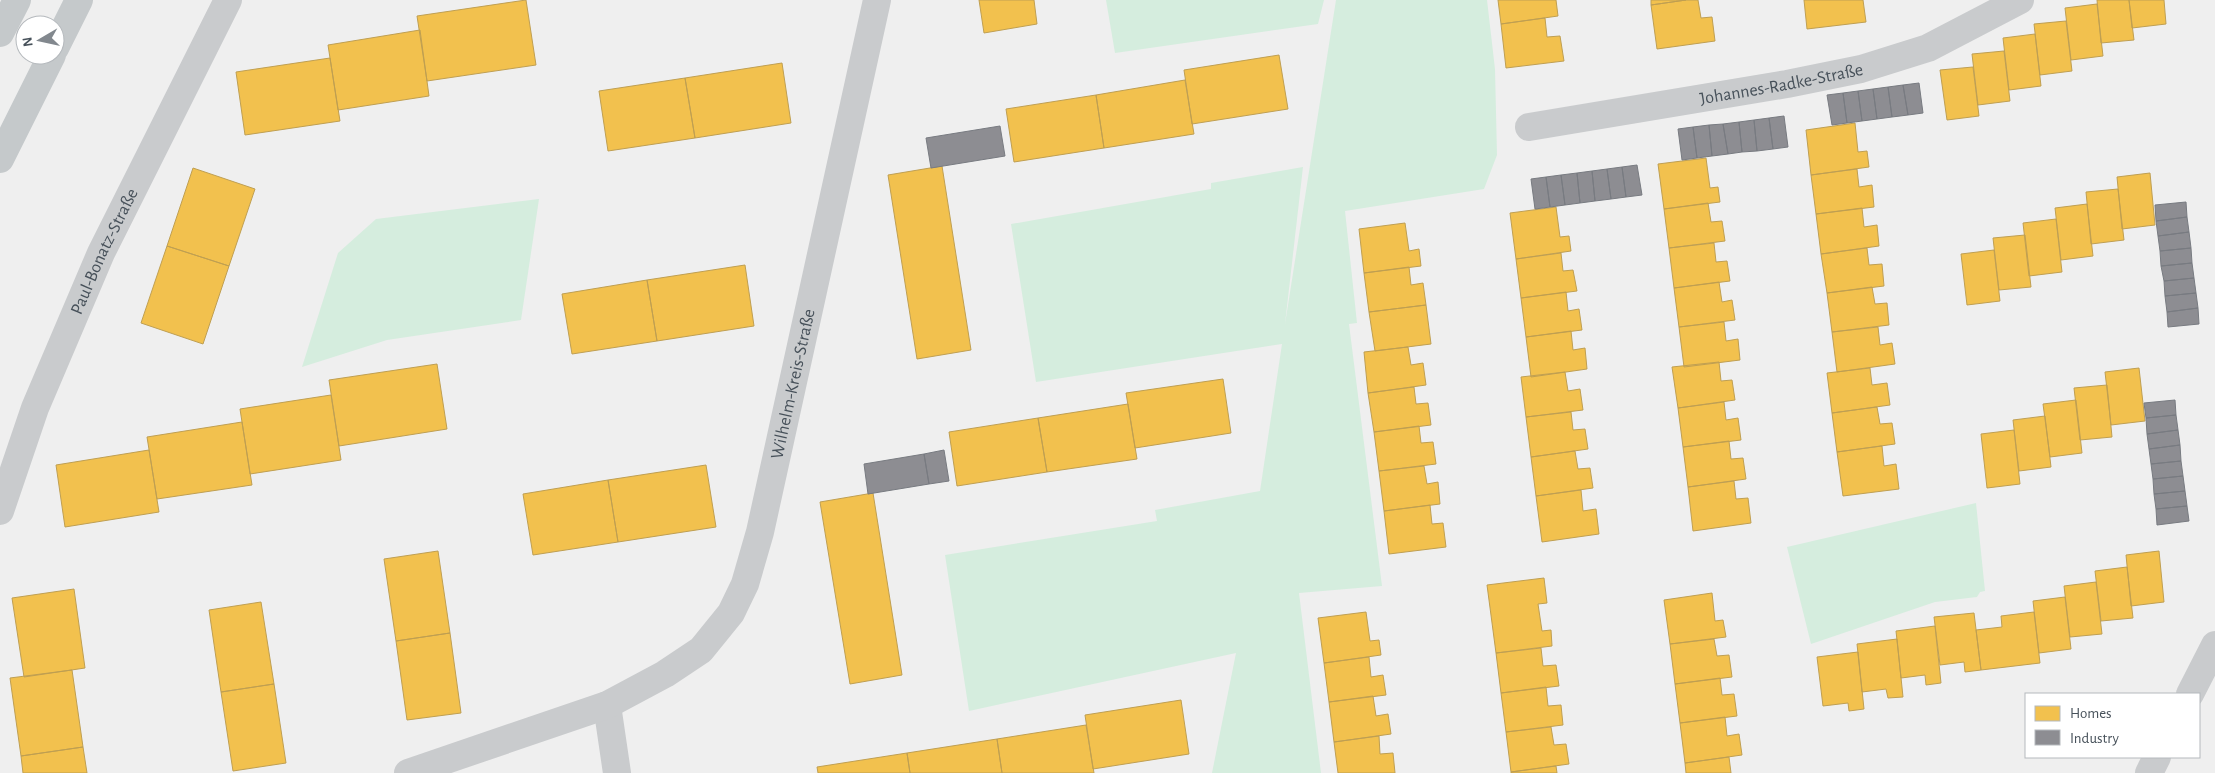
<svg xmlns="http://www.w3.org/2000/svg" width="2215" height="773" font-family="'Alegreya Sans',sans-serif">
<rect width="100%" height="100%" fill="#efefef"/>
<path fill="#d5edde" d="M1106,0h218l-6,24 -203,29z
M1336,0h151l8,69 2,86 -13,34 -139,22 12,112 -8,1 33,262 -83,7 22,180h-109l24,-120 -267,58 -24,-156 212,-34 -2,-11 105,-19 22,-147 -246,38 -25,-158 200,-35v-6l92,-16 -18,157z
M539,199l-18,121 -134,20 -85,27 36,-114 38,-34z
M1976,503l9,88 -5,1 -3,5 -42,5 -124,42 -24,-97z"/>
<path fill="#f2c14e" stroke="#bf9f52" d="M526,0l10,65 -109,16 -10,-65z
M979,0h55l3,24 -53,9z
M1498,0h58l2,16 -57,8z
M1651,0h35l-35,5z
M1686,0h12l3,18 11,-1 3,24 -58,8 -6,-44z
M1804,0h59l3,22 -59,7z
M2097,0h32l5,40 -33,3z
M2129,0h35l2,24 -34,4z
M2097,4l6,52 -32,4 -6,-52z
M1545,18l2,19 13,-1 4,25 -58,7 -5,-44z
M2066,21l6,50 -32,4 -6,-51z
M420,30l9,66 -91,14 -10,-65z
M2035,34l6,52 -32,4 -6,-52z
M2004,51l6,50 -32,4 -6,-51z
M1279,55l9,54 -96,15 -8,-54z
M330,58l10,63 -95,14 -9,-63z
M782,63l9,60 -96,15 -10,-60z
M1973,67l6,49 -32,4 -7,-50z
M685,78l10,60 -87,13 -9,-60z
M1185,80l9,54 -90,14 -8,-53z
M1096,95l8,53 -90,14 -8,-53z
M1855,123l3,29 9,-1 2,16 -58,8 -5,-45z
M1706,158l4,30 8,-1 2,15 -56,7 -6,-45z
M942,166l29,184 -54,9 -29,-184z
M193,168l62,21 -26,77 -62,-20z
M1857,169l2,18 13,-2 2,22 -58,7 -5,-39z
M2150,173l5,52 -33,4 -5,-52z
M2118,189l6,51 -33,4 -5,-52z
M1708,203l3,19 11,-1 3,20 -56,7 -5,-39z
M2087,204l6,52 -32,4 -6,-52z
M1556,207l4,30 9,-1 2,15 -55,8 -6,-46z
M1862,208l2,19 13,-2 2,21 -58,8 -5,-40z
M2056,219l6,53 -33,4 -6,-53z
M1405,223l4,28 10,-2 2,17 -57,7 -5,-44z
M2025,235l6,52 -32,3 -6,-52z
M1714,243l2,19 11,-1 3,20 -56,7 -5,-40z
M167,246l62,20 -26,78 -62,-21z
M1867,248l2,17 13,-1 2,22 -57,7 -6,-39z
M1994,250l6,51 -33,4 -6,-51z
M1561,253l2,18 10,-1 4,21 -56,7 -5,-39z
M745,265l9,61 -97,15 -10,-61z
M1409,267l2,18 12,-2 3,22 -57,7 -5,-39z
M647,280l10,61 -85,13 -10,-60z
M1719,282l3,20 10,-2 3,20 -56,7 -5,-39z
M1872,287l3,17 12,-1 2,22 -57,7 -5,-39z
M1566,292l2,19 11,-2 3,21 -56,7 -5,-39z
M1426,305l5,39 -56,7 -6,-39z
M1724,322l2,19 12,-2 2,21 -56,7 -5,-40z
M1878,327l2,18 12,-2 3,21 -58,8 -5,-40z
M1571,331l2,19 12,-2 2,21 -56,8 -5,-40z
M1408,347l3,18 12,-2 3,22 -58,8 -4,-41z
M1719,362l2,19 11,-1 3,20 -57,8 -6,-41z
M437,364l10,65 -108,17 -10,-66z
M1870,368l2,17 15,-2 3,22 -58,8 -5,-40z
M2139,368l6,53 -34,4 -6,-53z
M1565,372l3,19 12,-2 3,21 -57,7 -5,-40z
M1223,379l8,54 -96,15 -9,-55z
M2107,385l5,52 -32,3 -6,-52z
M1414,387l2,17 12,-1 3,22 -57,7 -6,-39z
M331,395l10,65 -91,14 -10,-65z
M2076,400l6,53 -32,4 -7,-53z
M1724,402l2,18 12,-2 3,22 -58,7 -5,-39z
M1128,404l9,55 -90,13 -9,-54z
M1877,407l3,17 12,-1 3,21 -58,8 -5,-39z
M1571,412l2,18 12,-1 3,20 -57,8 -5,-40z
M2045,416l6,51 -32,4 -6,-51z
M1038,418l9,54 -90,14 -8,-54z
M242,422l10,63 -95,14 -10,-62z
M1419,426l2,17 12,-1 3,22 -57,7 -5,-39z
M2014,430l6,54 -33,4 -6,-54z
M1729,441l2,18 12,-1 3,21 -58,8 -5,-40z
M1882,446l2,20 12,-2 3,25 -56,7 -6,-44z
M149,450l10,62 -94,15 -9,-62z
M1575,451l3,18 12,-1 3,20 -57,8 -5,-39z
M706,465l10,62 -98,15 -10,-62z
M1424,466l3,18 11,-2 2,22 -56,7 -5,-40z
M608,480l10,62 -85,13 -10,-61z
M1734,481l2,18 12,-1 3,25 -58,8 -5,-44z
M1581,490l2,21 13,-2 3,25 -57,8 -6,-46z
M873,493l29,182 -52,9 -30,-182z
M1430,505l2,19 11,-1 3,24 -57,7 -5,-43z
M438,551l12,82 -54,8 -12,-82z
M2159,551l5,51 -33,4 -5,-51z
M2127,567l6,51 -32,3 -6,-50z
M1544,578l3,25 -9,1 4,27 9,-1 1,16 -56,7 -9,-68z
M2096,582l6,52 -32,3 -6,-51z
M74,589l11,79 -61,9 -12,-79z
M1712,593l3,28 8,-1 3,17 -56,7 -6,-44z
M2065,597l6,52 -32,4 -6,-52z
M261,602l13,82 -53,8 -12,-82z
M1366,612l4,29 9,-1 2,15 -57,8 -6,-45z
M2034,612l6,51 -59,7 -5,-40 26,-3 -1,-11z
M1974,613l7,57 -16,2 -1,-10 -24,3 -6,-48z
M1935,626l6,57 -15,2 -1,-10 -24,3 -5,-47z
M450,633l11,80 -54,7 -11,-79z
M1714,639l3,17 12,-1 3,22 -57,7 -5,-40z
M1897,639l6,58 -15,1 -2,-9 -24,3 -5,-48z
M1541,648l2,18 13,-1 3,21 -58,7 -5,-40z
M1858,652l6,57 -15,2 -1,-8 -25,3 -6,-49z
M1369,657l2,20 12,-2 3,20 -57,7 -5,-39z
M72,670l11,77 -62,9 -11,-78z
M1720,678l2,17 12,-1 3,22 -57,7 -5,-39z
M274,684l12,79 -53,8 -12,-79z
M1546,687l2,19 13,-1 2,20 -57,7 -5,-39z
M1373,696l3,20 12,-2 3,20 -57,8 -5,-40z
M1181,700l8,54 -96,15 -8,-54z
M1725,717l2,19 12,-2 3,21 -57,8 -5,-40z
M1086,725l8,48h-92l-5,-34z
M1551,727l3,18 12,-1 3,20 -58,8 -5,-40z
M1379,736l1,18 13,-1 2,20h-57l-4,-31z
M997,739l5,34h-92l-3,-20z
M83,747l4,26h-64l-2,-17z
M907,753l3,20h-92l-1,-6z
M1729,757l2,16h-45l-1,-10z
M1556,766l1,7h-46v-1z"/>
<path fill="#8d8d92" stroke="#787b81" d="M1919,83l4,30 -15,2 -5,-30z
M1903,85l5,30 -16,2 -4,-30z
M1888,87l4,30 -15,2 -4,-30z
M1873,89l4,30 -15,2 -4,-30z
M1858,91l4,30 -15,2 -4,-30z
M1843,93l4,30 -15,2 -5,-30z
M1784,116l4,31 -15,2 -4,-31z
M1769,118l4,31 -16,2 -3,-31z
M1754,120l3,31 -15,1 -3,-30z
M1739,122l3,30 -14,2 -5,-30z
M1723,124l5,30 -16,2 -3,-31z
M1709,125l3,31 -15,2 -4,-31z
M1000,126l5,30 -74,12 -5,-30z
M1693,127l4,31 -15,2 -4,-31z
M1637,165l5,30 -16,2 -4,-30z
M1622,167l4,30 -15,2 -4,-30z
M1607,169l4,30 -16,2 -3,-30z
M1592,171l3,30 -15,2 -3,-30z
M1577,173l3,30 -15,2 -4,-30z
M1561,175l4,30 -15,2 -4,-30z
M1546,177l4,30 -15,2 -4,-30z
M2186,202l1,15 -31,4 -1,-16z
M2187,217l2,15 -31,4 -2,-15z
M2189,232l2,16 -31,3 -2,-15z
M2191,248l1,15 -31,3 -1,-15z
M2192,263l2,15 -30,3 -3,-15z
M2194,278l2,15 -31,3 -1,-15z
M2196,293l2,15 -31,4 -2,-16z
M2198,308l1,16 -31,3 -1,-15z
M2175,400l1,15 -30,3 -2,-15z
M2176,415l2,15 -31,4 -1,-16z
M2178,430l2,15 -31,4 -2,-15z
M2180,445l1,16 -30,3 -2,-15z
M944,450l5,31 -20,3 -5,-30z
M924,454l5,30 -61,10 -4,-30z
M2181,461l2,15 -30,3 -2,-15z
M2183,476l2,15 -31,3 -1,-15z
M2185,491l2,15 -31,3 -2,-15z
M2187,506l2,15 -32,4 -1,-16z"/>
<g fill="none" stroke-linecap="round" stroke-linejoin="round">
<g stroke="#c9cbcd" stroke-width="28">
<path id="s1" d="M1529,127l258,-43 74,-15 67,-21 92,-48"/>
<path id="s2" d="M0,511l35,-103 66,-155 127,-253"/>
<path d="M2190,694l25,-49"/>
<path d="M607,705l10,68"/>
<path id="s3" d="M408,773l199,-68 58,-31 36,-24 30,-37 14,-29 15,-52 117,-532"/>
<path d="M2149,773l8,-16"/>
</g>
<path stroke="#c5c9cb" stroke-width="28" d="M0,33l17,-33
M55,48l24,-48
M0,159l52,-104"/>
</g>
<g text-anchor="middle" stroke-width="5" stroke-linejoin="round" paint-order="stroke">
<g font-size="18" fill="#47515a" stroke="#fff">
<text dy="6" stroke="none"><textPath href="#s1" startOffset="256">Johannes-Radke-Straße</textPath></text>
<text dy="6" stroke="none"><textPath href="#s2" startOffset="280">Paul-Bonatz-Straße</textPath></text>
<text dy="6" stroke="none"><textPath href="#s3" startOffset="605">Wilhelm-Kreis-Straße</textPath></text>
</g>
</g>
<rect x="2025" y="693" width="175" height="65" fill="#ffffff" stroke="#b5b9bd"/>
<rect x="2035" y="706" width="25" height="15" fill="#f2c14e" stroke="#b5b9bd"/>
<text x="2070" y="718" font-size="15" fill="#47515a">Homes</text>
<rect x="2035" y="730" width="25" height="15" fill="#8d8d92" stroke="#b5b9bd"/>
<text x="2070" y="743" font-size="15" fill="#47515a">Industry</text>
<g transform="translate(40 40) rotate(261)"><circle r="24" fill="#ffffff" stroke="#b5b9bd"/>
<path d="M0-4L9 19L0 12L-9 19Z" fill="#82888e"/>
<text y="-8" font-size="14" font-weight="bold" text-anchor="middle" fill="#47515a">N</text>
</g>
</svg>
